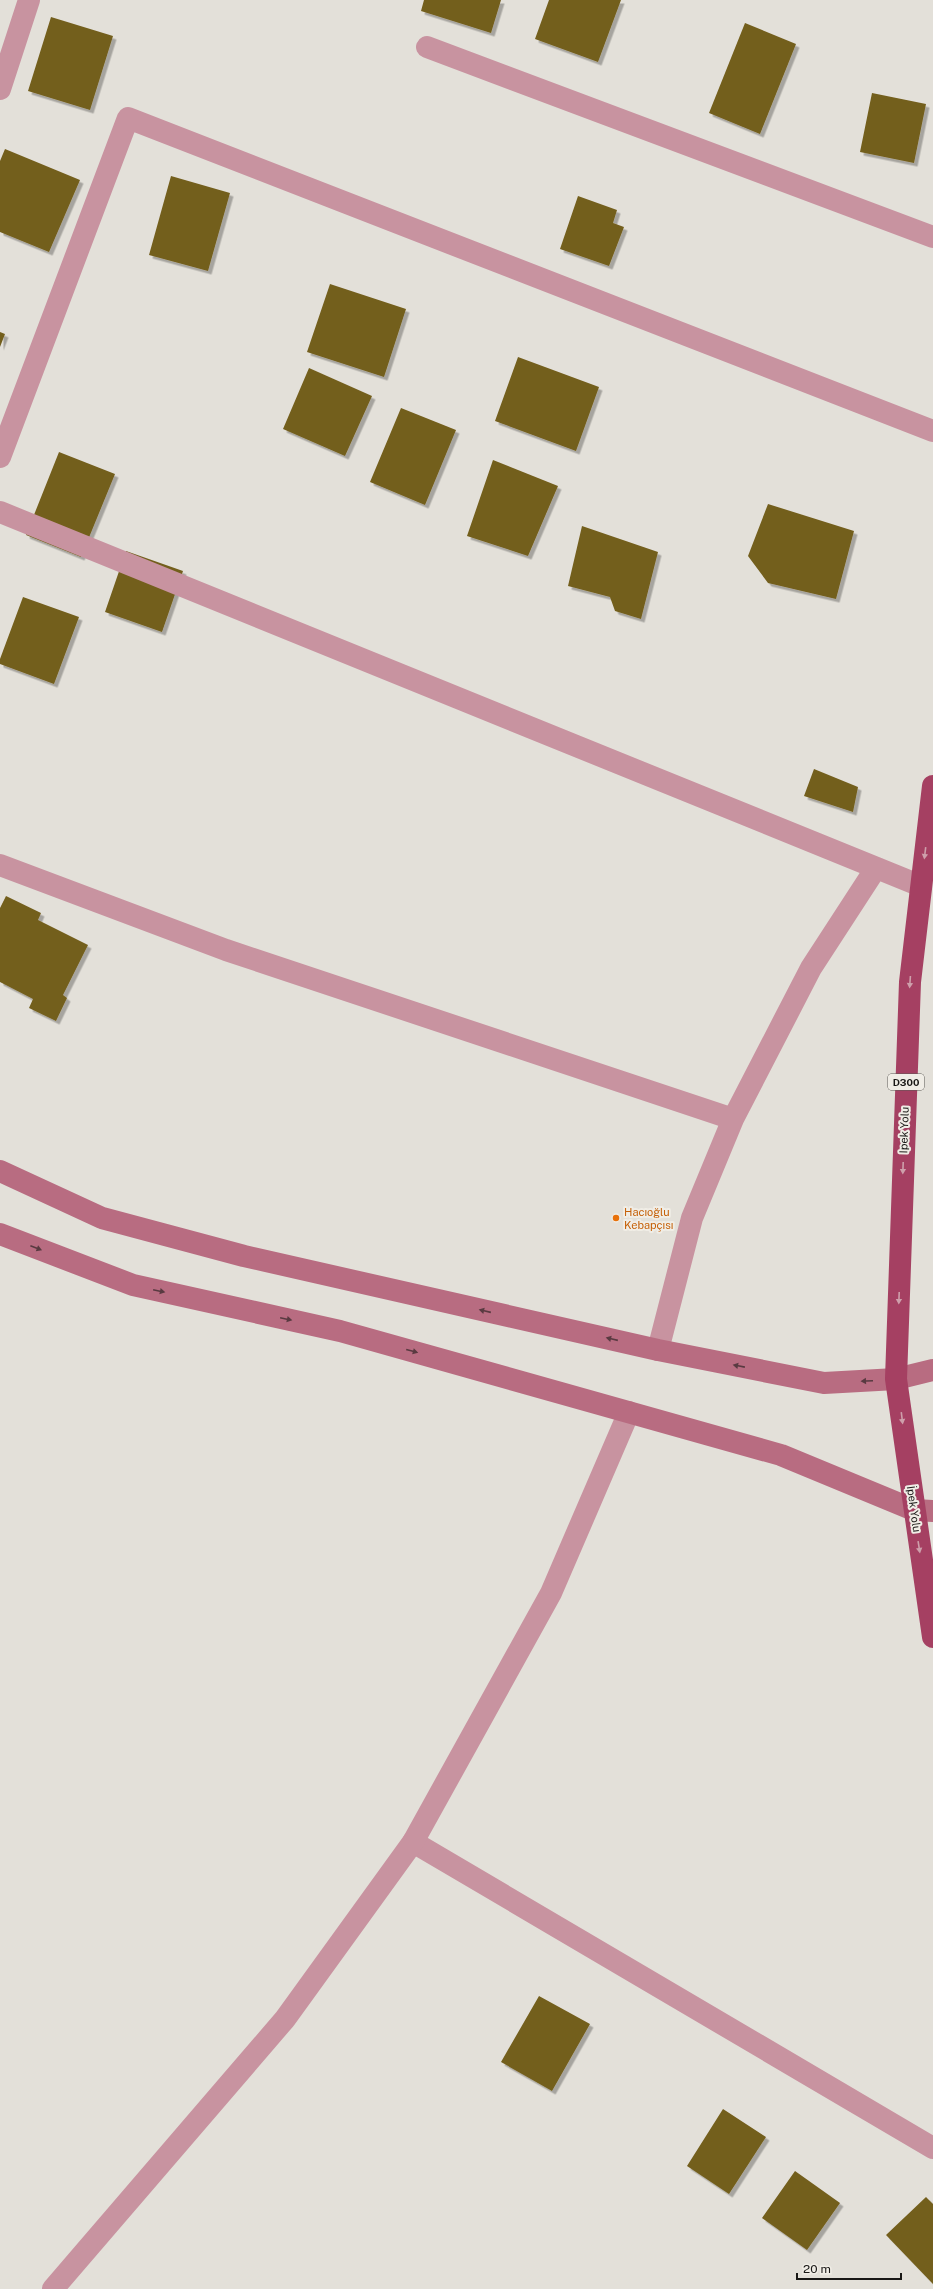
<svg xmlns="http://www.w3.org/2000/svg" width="933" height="2289" font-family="'Public Sans',sans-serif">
<defs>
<filter id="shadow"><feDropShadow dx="3.5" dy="3.5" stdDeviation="0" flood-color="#0004"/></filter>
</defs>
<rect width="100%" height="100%" fill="#e3e0d9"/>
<path fill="#735e1d" filter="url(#shadow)" d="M424,0h77l-10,33 -70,-22z
M549,0h72l-23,62 -63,-23z
M51,17l62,19 -23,74 -62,-19z
M745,23l51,21 -36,90 -51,-21z
M872,93l54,11 -12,59 -54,-11z
M5,149l75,31 -31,72 -49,-20v-71z
M171,176l59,17 -22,78 -59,-16z
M578,196l39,14 -4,13 11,4 -15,39 -49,-17z
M330,284l76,25 -22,68 -77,-25z
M0,332l5,2 -5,13z
M518,357l81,30 -23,64 -81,-30z
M309,368l63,28 -27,60 -62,-27z
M401,408l55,22 -31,75 -55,-23z
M59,452l56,22 -34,83 -55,-22z
M493,460l65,26 -30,70 -61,-20z
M768,504l86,27 -18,68 -68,-16 -20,-27z
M582,526l76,26 -17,67 -26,-8 -5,-14 -42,-11z
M126,551l57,20 -21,61 -57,-20z
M23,597l56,20 -25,67 -54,-20v-5z
M814,769l44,18 -5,25 -49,-16z
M6,896l35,17 -3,7 50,25 -25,50 4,3 -11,23 -27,-13 4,-9 -33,-17v-74z
M539,1996l51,28 -38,67 -51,-29z
M723,2109l43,28 -37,57 -42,-28z
M795,2171l45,32 -33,47 -45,-32z
M926,2197l7,7v80l-47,-49z"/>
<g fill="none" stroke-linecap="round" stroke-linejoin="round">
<path stroke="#c893a0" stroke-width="22" d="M427,47l506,190
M0,89l29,-89
M0,457l128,-339 805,313
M0,512l921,374
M0,865l226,85 507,169
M658,1350l34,-132 41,-99 78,-151 65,-100
M413,1842l520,306"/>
<path stroke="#c893a0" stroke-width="22" d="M53,2289l232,-270 128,-177 138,-249 78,-181"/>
<path stroke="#b86c81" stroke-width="22" d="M0,1171l102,47 142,38 414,94 166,33 72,-4 37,-9
M0,1234l133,51 207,46 441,124 133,55 19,1"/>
<path stroke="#a54062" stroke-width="22" d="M933,786l-23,196 -14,397 37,258"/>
</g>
<defs><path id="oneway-solid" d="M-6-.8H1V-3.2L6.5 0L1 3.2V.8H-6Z"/></defs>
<g fill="#ce9fab">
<use href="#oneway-solid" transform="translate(925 853) rotate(97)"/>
<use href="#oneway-solid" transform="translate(910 982) rotate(94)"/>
<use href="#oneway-solid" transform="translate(903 1168) rotate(92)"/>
<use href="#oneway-solid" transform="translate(899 1298) rotate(92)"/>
<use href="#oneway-solid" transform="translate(902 1418) rotate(83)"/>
<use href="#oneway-solid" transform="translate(919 1547) rotate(81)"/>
</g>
<g fill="#593a41">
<use href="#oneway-solid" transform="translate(36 1248) rotate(21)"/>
<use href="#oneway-solid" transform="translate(159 1291) rotate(12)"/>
<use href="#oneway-solid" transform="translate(485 1311) rotate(-167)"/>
<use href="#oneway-solid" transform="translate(286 1319) rotate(12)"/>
<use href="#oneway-solid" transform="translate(612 1339) rotate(-167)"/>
<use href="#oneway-solid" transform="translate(412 1351) rotate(15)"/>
<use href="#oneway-solid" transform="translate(739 1366) rotate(-169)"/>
<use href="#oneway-solid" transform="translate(867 1381) rotate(177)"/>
</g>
<circle fill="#e8710a" stroke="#f0ede6" stroke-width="1.5" cx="616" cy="1218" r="4"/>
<g text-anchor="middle" stroke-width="4" stroke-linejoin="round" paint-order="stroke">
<rect fill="#f0ede6" stroke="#5a5854" stroke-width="1" x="888" y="1074" width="36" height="16" rx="3"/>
<g font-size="10" font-weight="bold" fill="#191816">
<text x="906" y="1086">D300</text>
</g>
<g font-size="11" fill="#191816" stroke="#f0ede6">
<text transform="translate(904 1130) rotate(-88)" y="4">Ipek Yolu</text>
<text transform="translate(914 1509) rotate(82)" y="4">İpek Yolu</text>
</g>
<g font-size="11" fill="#c56008" stroke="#f0ede6" text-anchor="start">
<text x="624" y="1216">Hacıoğlu<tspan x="624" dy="13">Kebapçısı</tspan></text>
</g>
</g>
<path d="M797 2273v6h104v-6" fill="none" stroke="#191816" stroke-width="2"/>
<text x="803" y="2273" font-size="12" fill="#191816" stroke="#f0ede6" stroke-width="3" paint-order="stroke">20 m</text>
</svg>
